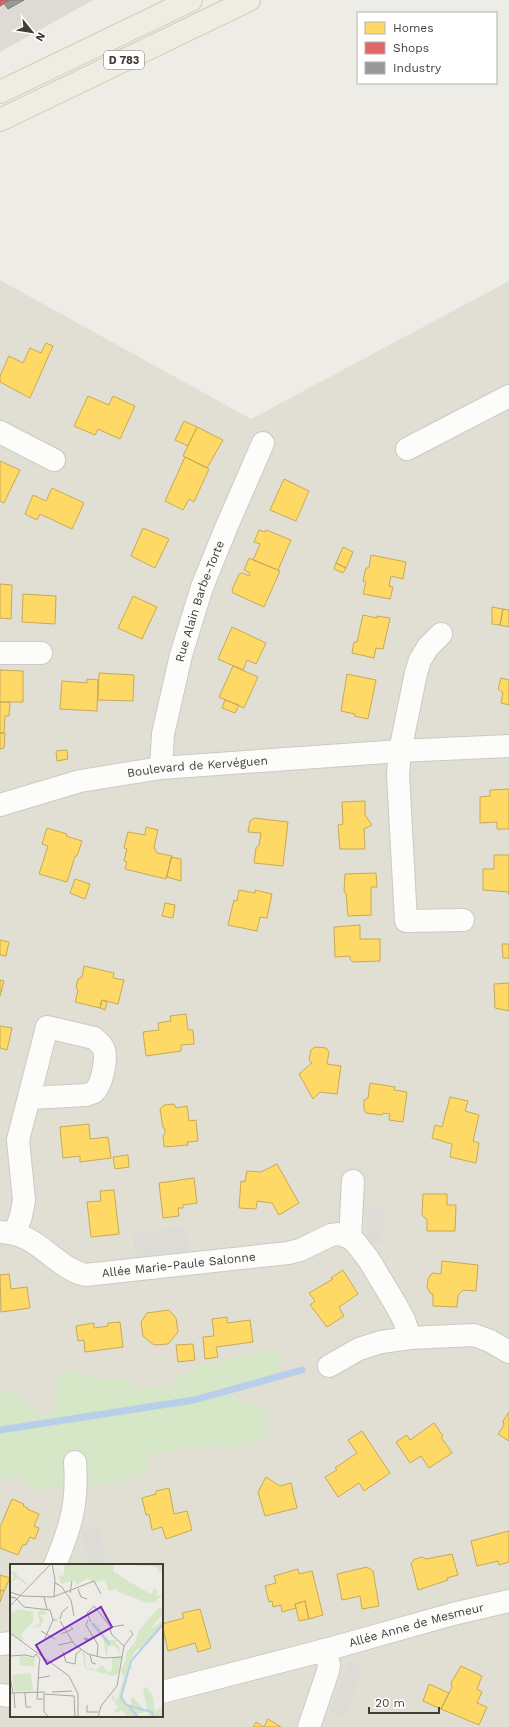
<svg xmlns="http://www.w3.org/2000/svg" width="509" height="1727" font-family="'Work Sans',sans-serif">
<rect width="100%" height="100%" fill="#edece6"/>
<path fill="#e1dfd3" fill-rule="evenodd" d="M0,280l251,139 258,-138v1446h-509zM11,1565h151v151h-151z"/>
<path fill="#dddbd4" d="M0,0h93l-93,52z"/>
<path fill="#d6e7c7" d="M274,1348l9,12 -6,11 -8,5 -32,9 -4,13 32,12 3,13 -3,14 -9,5 -20,7h-9l-8,-4h-13l-9,3 -6,-1 -14,4 -27,2 -6,20c-18,9 -38,13 -58,12l1,-15 -6,-10 -18,1 -1,26 -30,3 -6,-13h-26v-86c19,2 30,17 46,26l8,-9 4,-34 7,-3 34,9 22,-1 22,10 28,-3 23,-19z"/>
<path fill="#dcdbd6" d="M368,1208l16,1 -2,35 -16,-1z
M186,1227l3,26 -53,7 -3,-26z
M99,1527l8,38h-18l-8,-34z
M348,1662l15,6 -19,49 -15,-6z"/>
<path fill="#ffd966" stroke="#c6aa57" d="M46,343l7,3 -23,52 -30,-16v-6l9,-20 14,7 7,-15 11,5z
M88,396l21,9 4,-9 22,10 -15,33 -22,-10 -3,6 -21,-9z
M184,421l13,6 -9,19 -13,-6z
M197,427l26,13 -16,28 -24,-12z
M185,457l24,12 -15,33 -5,-3 -6,11 -18,-9z
M0,461l20,9 -16,33 -4,-2z
M284,479l25,12 -13,30 -26,-11z
M52,488l32,15 -12,26 -32,-15 -3,6 -12,-6 8,-19 13,6z
M143,528l26,11 -14,29 -24,-12z
M259,530l6,2 1,-2 25,10 -13,30 -25,-10 7,-16 -6,-2z
M343,547l10,5 -7,16 -10,-5z
M371,555l35,7 -3,17 -12,-3 -2,10 4,1 -3,12 -27,-5 3,-12 -3,-1 3,-13h3z
M249,558l31,13 -16,36 -31,-14 -1,-3 7,-16 4,-1 6,3 1,-3 -6,-3z
M336,563l10,5 -3,5 -9,-4z
M0,584l12,1 -1,34 -11,-1z
M23,594l33,2 -1,28 -33,-2z
M133,596l24,11 -15,32 -24,-11z
M492,607l11,2 -3,16 -8,-1z
M503,609l6,1v17l-9,-2z
M363,615l14,3v-2l13,2 -7,31 -7,-1 -2,10 -22,-5 2,-11h3z
M232,627l34,16 -10,21 -9,-4 -4,10 -25,-11z
M233,666l25,11 -14,31 -25,-11z
M0,670l23,1v31h-23z
M99,673l35,2 -1,26 -35,-1z
M347,674l29,6 -8,39 -14,-3 1,-2 -14,-3z
M501,678l8,2v25l-8,-2 2,-10 -5,-4z
M87,679l11,1 -1,31 -37,-2 2,-28 25,2z
M225,700l14,5 -4,8 -13,-5z
M0,702h10l-1,14h-4l-1,17h-4z
M0,733h5l-1,15 -4,1z
M67,750l1,9 -11,2 -1,-10z
M509,789v40h-12v-7l-17,1v-26l10,-1v-6z
M365,801v14l7,10 -8,4 1,20h-25l-2,-24 5,-1 -1,-22z
M254,818l34,4 -5,44 -29,-3 2,-15 3,-3 2,-12 -13,-1 2,-11z
M146,827l12,3 -4,17 3,6 15,3 -6,23 -41,-10 2,-7 -3,-1 3,-12 -3,-1 4,-16 17,3z
M47,828l20,6 -1,2 16,5 -5,15h-2l-8,26 -28,-8 9,-28 -6,-2z
M494,855h15v40v-3l-26,-2v-21h11z
M171,857l10,2v22l-14,-4z
M376,873l1,14h-6v28l-23,1 -2,-23 -2,-1 1,-18z
M75,879l15,5 -5,15 -15,-6z
M239,890l16,3v-3l17,4 -5,24 -7,-1 -3,14 -29,-6 6,-25 3,1z
M165,903l10,2 -2,13 -11,-2z
M360,925v14h20v22l-27,1 -3,-3v-3l-15,1 -1,-30z
M0,940l9,2 -3,14 -6,-1z
M502,944h7v14h-6z
M84,966l30,7 -1,5 11,2 -6,24 -16,-4 -2,8 -25,-6 3,-11 -2,-4 2,-8 4,-2z
M0,980l4,1 -4,15z
M509,983v28l-14,-3 -1,-24z
M102,1000l5,2 -2,8 -5,-2z
M186,1014l2,16h5l1,14 -13,1v6l-35,5 -3,-24 16,-2 -1,-7 13,-2 -1,-5z
M0,1026l12,2 -5,22 -7,-2z
M315,1047l11,1 3,4 -2,12 14,2 -4,28 -17,-2 -7,7 -14,-25 13,-11 -3,-3 2,-10z
M370,1083l25,4 -1,3 13,2 -4,30 -14,-2 1,-6 -7,-1 -1,2 -16,-2 -2,-4v-9l4,-2z
M450,1097l18,4 -3,10 14,4 -6,26 6,2 -3,20 -26,-6 2,-13 -20,-6 3,-13 7,2z
M174,1104l2,4 11,-2 2,15 7,-1 2,21 -11,1 1,3 -24,2 -1,-11 2,-3v-5h-2l-3,-19 4,-4z
M89,1124l1,15 18,-2 3,21 -31,4v-6l-17,2 -3,-31z
M128,1155l1,12 -14,2 -2,-12z
M277,1164l22,39 -20,12 -7,-12 -15,-2 -1,8 -17,-1 2,-27 4,1 2,-11 14,1z
M194,1178l3,25 -14,2v3h-5l1,8 -16,2 -4,-35z
M114,1190l5,44 -28,3 -4,-35 14,-1 -1,-10z
M423,1194h24v11h9l-1,26h-28v-11l-5,-5z
M442,1261l36,4 -2,26 -13,-1 -5,5 -1,12 -24,-1v-12h-2l-4,-7 1,-8 4,-6 9,1z
M343,1270l15,24 -19,13 5,9 -17,11 -17,-22 5,-4 -6,-8 24,-14 -2,-1z
M9,1274l2,15 16,-2 3,21 -29,4 -1,-37z
M169,1310l7,8 2,14 -10,12 -14,1 -11,-9 -2,-14 6,-9z
M227,1317v6l23,-3 3,22 -37,5 2,10 -13,2 -2,-22 11,-1 -2,-17z
M120,1322l3,25 -38,5 -1,-12 -6,1 -2,-15 18,-3v5l14,-2v-3z
M193,1344l2,16 -17,2 -2,-17z
M509,1412v29l-11,-7 6,-9 -1,-4z
M434,1423l9,13 -2,1 11,16 -23,15 -8,-12 -11,7 -14,-21 11,-7 3,5z
M362,1431l28,42 -26,18 -5,-8 -21,14 -13,-20 12,-7 -2,-2 22,-15 -9,-13z
M266,1477l14,9 11,-3 6,25 -32,8 -7,-24z
M169,1488l5,26 13,-3 5,19 -26,9 -4,-12 -10,3 -3,-16 -3,1 -4,-17 14,-4v-3z
M12,1499l12,5 -1,2 5,2 -1,1 12,5 -5,12 5,2 -4,11 -5,-2 -4,8 -3,-1 -5,11 -18,-7v-21z
M509,1531v31l-10,3 -1,-4 -21,5 -6,-25z
M452,1554l6,21 -11,3 1,2 -30,10 -7,-27 4,-4 7,-2 4,2z
M367,1567l6,4 6,35 -17,3 -2,-13 -18,4 -5,-26z
M298,1569l1,5 13,-3 11,44 -14,4 -4,-18 -10,3 1,4 -14,4 -1,-7 -8,2 -1,-6 -3,1 -4,-16 11,-3 -2,-7z
M0,1575l10,3 -6,13 -3,-1 -1,3z
M1,1590l3,1 -4,11v-9z
M305,1601l4,18 -10,2 -4,-17z
M200,1609l11,39 -13,4 -3,-9 -27,8 -6,-27 22,-6 -2,-5z
M461,1666l21,10 -5,13 5,3 -5,11 10,4 -8,18 -38,-16 11,-22 -1,-4z
M429,1684l20,9 -8,16 -18,-8z
M268,1719l13,8h-28l3,-5 8,5z"/>
<path fill="#e06666" stroke="#b15a57" d="M0,0h10l-10,6z"/>
<path fill="#999" stroke="#7f7e7b" d="M10,0h14l-16,9 -4,-6z"/>
<g fill="none" stroke-linecap="round" stroke-linejoin="round">
<path stroke="#b8cfea" stroke-width="7" d="M0,1430l194,-30 108,-30"/>
<defs>
<g id="minor">
<path d="M0,432l54,28"/>
<path d="M407,449l102,-53"/>
<path d="M441,634l-13,13 -8,13 -4,13 -16,78 -2,23 8,147 57,-1"/>
<path d="M0,653h41"/>
<path id="s1" d="M161,768l2,-34 18,-79 21,-68 24,-59 37,-85"/>
<path id="s2" d="M0,805l80,-24 81,-13 239,-17 109,-5"/>
<path id="s3" d="M0,1232c39,1 52,34 85,43l203,-22 12,-3 31,-15 8,-1 11,4 6,5 13,17 27,45 8,15 6,18"/>
<path d="M15,1233l6,-17 3,-16 -6,-60 29,-113 47,11c4,3 8,6 10,12 3,9 -2,35 -10,42 -2,1 -5,2 -8,3l-56,3"/>
<path d="M350,1238l3,-57"/>
<path d="M329,1366l30,-17 22,-7 29,-4 64,-3 16,6 19,11"/>
<path d="M55,1565c16,-39 23,-61 20,-103"/>
<path d="M0,1644l11,-1"/>
<path id="s4" d="M162,1692l163,-42 128,-36 56,-13"/>
<path d="M0,1695l11,1"/>
<path d="M309,1727l19,-56 1,-6 -4,-15"/>
</g>
<path id="primary" d="M0,92l191,-92
M0,120l249,-120"/>
</defs>
<use href="#minor" stroke="#cbcac4" stroke-width="24"/>
<use href="#primary" stroke="#cecab4" stroke-width="24"/>
<use href="#minor" stroke="#fcfcfb" stroke-width="22"/>
<use href="#primary" stroke="#efede2" stroke-width="22"/>
</g>
<g text-anchor="middle" stroke-width="4" stroke-linejoin="round" paint-order="stroke">
<rect fill="#fff" stroke="#7b7871" stroke-width="1" x="104" y="51" width="40" height="18" rx="3"/>
<g font-size="11" font-weight="bold" fill="#423e34">
<text x="124" y="64">D 783</text>
</g>
<g font-size="12" fill="#423e34" stroke="#fff">
<text dy="4" stroke="none"><textPath href="#s1" startOffset="172">Rue Alain Barbe-Torte</textPath></text>
<text dy="4" stroke="none"><textPath href="#s2" startOffset="202">Boulevard de Kervéguen</textPath></text>
<text dy="4" stroke="none"><textPath href="#s3" startOffset="191">Allée Marie-Paule Salonne</textPath></text>
<text dy="4" stroke="none"><textPath href="#s4" startOffset="263">Allée Anne de Mesmeur</textPath></text>
</g>
</g>
<g transform="translate(10 1564)">
<rect width="153" height="153" fill="#edece6"/>
<path d="M54,0h49v7l15,10 21,12h3l3,-5 3,4 -2,3 7,1 -6,3v3l-9,1 -30,-11 -2,-3 -7,2 -4,-11 -14,3 -3,-5 -12,7 -1,-5 -14,4 -2,-8 5,-1zM131,0h22v7l-5,1v-4l-9,-2h-12zM5,7l2,4 11,9 -2,1 -8,-7 -8,5 4,-7 -3,-4zM148,44h5v6l-14,17 14,-11v6l-15,17 -13,8 -6,12 4,4 -3,2 -8,27 6,9 4,-1 -2,-5 3,-2 13,15 -9,2 2,3h-11l-6,-7 -5,3 -3,-3 4,-2 -7,-12 3,-1 1,6 3,-3 6,-22 -4,-5 6,-11v-7l9,-11 4,-12zM8,45l15,3v10l-13,13 4,4 -2,2 -10,-7 -2,-7v-17l2,3zM31,46l5,1 1,4h-8l5,4 -3,6 1,1 -10,2 8,-6 -3,-9zM85,59l14,17h8l-2,2 5,6 -1,5 -3,-6 -7,-2 -3,12 -3,-21 -11,-11zM72,88l3,2 1,13 10,3 6,-5 6,7 4,-1v-14l9,-1 -3,18 -5,2 -28,-8zM10,92l15,2 -1,9 -15,-2zM21,109l2,18h-19l-2,-16zM137,123l6,10 2,14 7,-4 1,10h-12l-3,-4 -5,-24z" fill="#d6e7c7"/>
<path fill="none" stroke="#b8cfea" stroke-width="2" d="M82,59l18,22M119,143l9,10M143,153l-1,-5 -26,-7 -5,-8 10,-36 32,-37"/>
<path fill="none" stroke="#a9a69f" stroke-width="1" d="M42,0l3,15 -1,18M45,19l6,3 10,14 3,16M68,25l3,8 6,2M0,28l12,4 31,1 41,-16 7,13M60,29l2,-12M0,33l6,1 8,9 26,3 3,10h4M34,33l3,12M0,42l41,-42M50,55l2,-7 6,-5M78,56l-2,5 12,20 -1,12M50,57l14,23 14,10 16,4 18,-1M81,58l-4,-9 7,-7 16,20M101,63l13,-2M100,65l2,6 12,11 -2,11M31,67l14,8M0,69l59,43 9,18v23M51,70l12,-5 -2,-2M35,74l8,-18M78,75l-4,-1 1,2 5,-1 3,-2M48,81l14,-3M114,82l9,-12 -3,-4M53,88l3,10 9,2 1,-10 5,-4M26,90l4,5 -1,6M15,91l9,2 2,-3M80,91l2,8 4,1M0,92l15,-1M29,101l-2,34h6M0,112l3,17M28,114l12,-2M42,128l20,-1M0,129l35,-1M4,129l1,15M15,129l1,14h5M77,141v7h11M39,153l-5,-5v-18l30,2 1,21M88,153l3,-11 16,-20 5,-29"/>
<path fill="#7b2cbf" fill-opacity="0.15" stroke="#7b2cbf" stroke-width="2" d="M91,43l11,20 -65,37 -11,-19z"/>
<rect width="153" height="153" fill="none" stroke="#423e34" stroke-width="2"/>
</g>
<rect x="357" y="12" width="140" height="72" fill="#ffffff" stroke="#b3b2ae"/>
<rect x="365" y="22" width="20" height="12" fill="#ffd966" stroke="#b3b2ae"/>
<text x="393" y="32" font-size="12" fill="#423e34">Homes</text>
<rect x="365" y="42" width="20" height="12" fill="#e06666" stroke="#b3b2ae"/>
<text x="393" y="52" font-size="12" fill="#423e34">Shops</text>
<rect x="365" y="62" width="20" height="12" fill="#999999" stroke="#b3b2ae"/>
<text x="393" y="72" font-size="12" fill="#423e34">Industry</text>
<g transform="translate(32 32) rotate(120)" stroke="#ffffff" stroke-width="3" paint-order="stroke">
<path d="M0-3L7 15L0 10L-7 15Z" fill="#423e34"/>
<text y="-6" font-size="11" font-weight="bold" text-anchor="middle" fill="#423e34">N</text>
</g>
<path d="M369 1707v6h70v-6" fill="none" stroke="#423e34" stroke-width="2"/>
<text x="375" y="1707" font-size="12" fill="#423e34" stroke="#ffffff" stroke-width="3" paint-order="stroke">20 m</text>
</svg>
